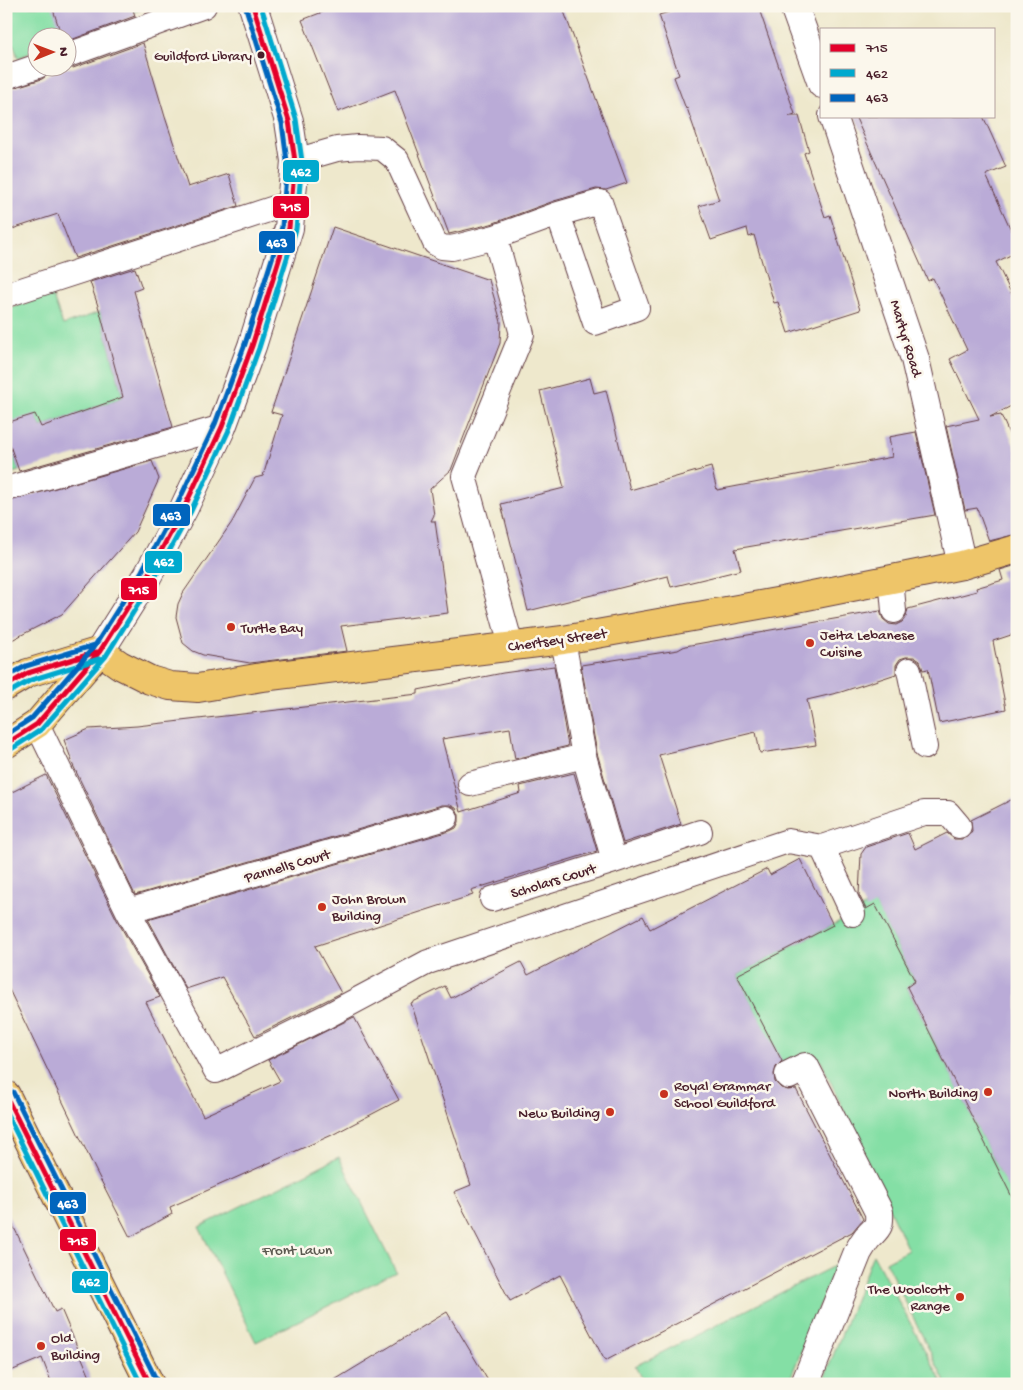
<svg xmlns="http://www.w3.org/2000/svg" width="1023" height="1390" font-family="'Gochi Hand',sans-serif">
<rect width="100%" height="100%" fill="#fbf7ec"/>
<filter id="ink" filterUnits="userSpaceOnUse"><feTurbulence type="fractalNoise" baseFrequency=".02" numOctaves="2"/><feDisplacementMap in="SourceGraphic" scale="10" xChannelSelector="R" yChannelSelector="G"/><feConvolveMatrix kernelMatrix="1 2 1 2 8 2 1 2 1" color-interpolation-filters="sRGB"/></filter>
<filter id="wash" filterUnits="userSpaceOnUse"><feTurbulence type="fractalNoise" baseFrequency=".0096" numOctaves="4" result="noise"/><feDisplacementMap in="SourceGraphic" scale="20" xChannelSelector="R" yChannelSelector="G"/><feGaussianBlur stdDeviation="1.12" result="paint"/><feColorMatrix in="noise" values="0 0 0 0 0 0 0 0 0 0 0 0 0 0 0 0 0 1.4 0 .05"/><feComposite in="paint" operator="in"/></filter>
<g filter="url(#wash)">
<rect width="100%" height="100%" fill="#eee8cc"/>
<path fill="#84dfa5" stroke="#677f68" d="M22,6h119l1,3 -74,29h-30l-1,12 -19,8 -12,-37v-9z
M52,294l11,31 37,-13 23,85 -82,30 -6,-12 -29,8v-113z
M6,434l13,37 -13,4z
M874,901l41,80 -8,6 106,211 4,-1v187h-71l-60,-122 22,-12 -87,-189 -39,2 -45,-88 96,-50z
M339,1157l57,115 -140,70 -57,-115z
M873,1254l70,130h-121z
M836,1265l-48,119h-144l-9,-18z"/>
<g id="blocks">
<path fill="#baabd7" d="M52,6h80l3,10 -67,25v-3h-6z
M338,6h224l65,177 -21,7 -10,-1 -42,12 -63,23 -42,10 -54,-144 -57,22 -36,-92z
M689,6h69l37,108 -6,2h10l10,35 -5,2 21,64 5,-2 30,95 -72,23 -10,-31 -4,1 -20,-68 -5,2 -2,-9 -36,12 -12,-34 20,-6 -32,-92 -1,1 -12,-32 5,-2 -20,-60z
M143,43l22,74 23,70 41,-13 9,32 -163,52 -17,-44 -52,17v-141l36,-11 7,-5 15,-6h9z
M855,116h128l23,51 -20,8 31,68v9l-21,10 21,43v98l-27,14 11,-2 16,37v82l-28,7 -12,-33 -12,2 -19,-84 33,-7 -29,-60 17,-9 -34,-72 -5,3z
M333,227l156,53 12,42 -1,21 -49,127 -21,19 4,26 -3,6h4l13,92 -107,13 6,25 -97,12 -47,-8 -10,-4 -10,-8 -7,-26 2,-13 5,-11 49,-71 23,-44 8,-2 19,-61 -11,-3z
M135,268l7,20 -8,3 39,136 -154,44 -13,-37v-11l29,-9 6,13 82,-30 -23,-85 -10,-30z
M590,378l4,15 12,-3 24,100 81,-23 6,23 175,-33 -3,-20 27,-5 19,83 -200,34 6,21 -70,17 -3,-11 -140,35 -27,-107 63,-16 -24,-97z
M152,461l7,18 -24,53 -73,82 -56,29v-141z
M1017,565v68l-24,8 13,68 -67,14 -11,-54 -5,1 -3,-9 -6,-4h-8l-6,2 -4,6v9l-55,18 -34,8 9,45 -56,8 -4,-21 -97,23 22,69 -58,19 -26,-90 -16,-88 97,-15 7,-4 80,-14v-1l115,-20 3,8 6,5 7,1 6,-3 4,-5 2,-8 69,-18 -1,-3 27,-8 -3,-10z
M554,666l14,80 -53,13 -5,-31 -68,11 19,73 60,-19 -1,-7 54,-13 23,78 -126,39 2,5 -158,51 26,47 -86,43 -33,-59 -36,12 -38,-70 302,-88 6,-3 3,-6v-7l-3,-7 -6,-3h-8l-307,90 -64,-134h1l-8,-21 25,-11 48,-3 281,-32v-4l85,-17z
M46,775l70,143 44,79 -14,5 57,114 77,-35 -12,-21 86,-43 45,83 -67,35 -162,72 2,7 -42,23 -35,-68 -89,-186v-188z
M1017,797v410l-110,-220 8,-6 -40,-77 -9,5 -7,-14 2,-41 5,-7 42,-14 7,16 32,-16 7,6h8l5,-2 5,-6 -1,-11z
M800,859l33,66 -96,50 45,86 -6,6 -2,7 1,8 6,6 7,2 8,-1 67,130 -11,13 -247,129 -45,-86 -50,26 -56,-109 17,-7 -60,-182 34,-17 6,12 70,-36 7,13 115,-59 7,13 117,-60 3,6z
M6,1211l49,101 6,-3 32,75h-41l-10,-26 -36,15z
M447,1312l43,72h-162z"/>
</g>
</g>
<g filter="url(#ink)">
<use href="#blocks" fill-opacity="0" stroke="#633d43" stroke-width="1"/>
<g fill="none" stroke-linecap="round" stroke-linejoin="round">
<defs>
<path id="service" d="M68,55l136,-49
M6,77l32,-11
M295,161l42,-12 21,-2 24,1 15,12 38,83 7,4 10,1 43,-11 63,-23 42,-12 37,106 -42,15 -37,-109
M495,237l27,97 -58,142 47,169
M6,295l287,-93
M6,489l216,-62
M891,578l3,33
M563,640l21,116 30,105
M909,670l16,77
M37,724l91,187 88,160 111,-55 101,-54 360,-121 34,6 31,67
M470,784l114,-28
M822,847l102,-34h24l11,13
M492,899l122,-38 86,-29
M128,911l318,-93"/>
<path id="minor" d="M794,6l28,78
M833,116l82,243 47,206
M789,1075l16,-8 74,145c1,16 -2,15 -12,26 -3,4 -6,9 -9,14l-53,132"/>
<path id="tertiary" d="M100,651l48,-76 36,-67 38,-81 30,-81 37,-118 6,-67 -6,-40 -36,-115"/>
<path id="primary" d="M100,651l20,14 30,15 20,6 28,2 64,-11 301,-37 219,-39 180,-36 55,-16
M6,686l22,-13 72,-22
M6,744l31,-20 63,-73
M6,1095l144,289"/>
</defs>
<use href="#service" stroke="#633d43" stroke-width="26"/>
<use href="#minor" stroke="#633d43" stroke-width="30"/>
<use href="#tertiary" stroke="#633d43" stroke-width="30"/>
<use href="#primary" stroke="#633d43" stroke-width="30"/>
<use href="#service" stroke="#fff" stroke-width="24"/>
<use href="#minor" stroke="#fff" stroke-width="28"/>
<use href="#tertiary" stroke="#fff" stroke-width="28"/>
<use href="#primary" stroke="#eec569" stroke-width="28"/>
<defs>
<path id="bus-1" d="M6,686l22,-13 69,-21
M6,744l31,-20 63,-73 48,-76 36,-67 38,-81 30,-81 37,-118 6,-67 -6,-40 -36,-115
M6,1096l144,288"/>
<path id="bus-2" d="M10,692l21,-12 68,-21
M10,750l32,-21 64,-73 48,-77 37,-68 38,-81 30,-82 37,-119 6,-68 -6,-42 -35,-113
M6,1112l135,272"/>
<path id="bus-3" d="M6,677l20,-11 69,-21
M6,735l26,-17 62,-71 48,-76 35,-66 38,-81 30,-80 37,-117 5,-66 -5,-38 -36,-115
M13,1092l144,289"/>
</defs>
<use href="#bus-1" stroke="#fbf7ec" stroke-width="9"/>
<use href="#bus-2" stroke="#fbf7ec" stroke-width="9"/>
<use href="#bus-3" stroke="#fbf7ec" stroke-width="9"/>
<use href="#bus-1" stroke="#e4002b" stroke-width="5"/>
<use href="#bus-2" stroke="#00a9ce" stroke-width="5"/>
<use href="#bus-3" stroke="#0065bd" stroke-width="5"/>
</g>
</g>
<circle fill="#4a1f2b" stroke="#fbf7ec" stroke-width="2" cx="261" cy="55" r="4.5"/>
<g fill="#c8321e" stroke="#fbf7ec" stroke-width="2">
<circle cx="231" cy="627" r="5"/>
<circle cx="810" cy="643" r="5"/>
<circle cx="322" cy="907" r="5"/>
<circle cx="988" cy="1092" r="5"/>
<circle cx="664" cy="1094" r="5"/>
<circle cx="610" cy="1112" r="5"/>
<circle cx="960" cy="1297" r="5"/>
<circle cx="41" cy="1346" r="5"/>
</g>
<g text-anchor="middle" stroke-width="5" stroke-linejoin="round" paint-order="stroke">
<g font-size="14" fill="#4a1f2b" stroke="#fbf7ec" text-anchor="end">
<text x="252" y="60">Guildford Library</text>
</g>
<g font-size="15" fill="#4a1f2b" stroke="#fbf7ec">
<text transform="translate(907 338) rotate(73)" y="5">Martyr Road</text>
<text transform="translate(557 639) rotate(-8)" y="5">Chertsey Street</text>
<text transform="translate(287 865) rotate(-16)" y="5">Pannells Court</text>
<text transform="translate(553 880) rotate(-17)" y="5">Scholars Court</text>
</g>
<g font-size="15" fill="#4a1f2b" stroke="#fbf7ec" text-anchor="start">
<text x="241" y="632">Turtle Bay</text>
<text x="820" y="639">Jeita Lebanese<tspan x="820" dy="17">Cuisine</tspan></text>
<text x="332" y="903">John Brown<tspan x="332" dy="17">Building</tspan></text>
<text x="674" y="1090">Royal Grammar<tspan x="674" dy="17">School Guildford</tspan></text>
<text x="978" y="1097" text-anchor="end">North Building</text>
<text x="600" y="1117" text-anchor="end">New Building</text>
<text x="950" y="1293" text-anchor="end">The Woolcott<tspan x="950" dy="17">Range</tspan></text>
<text x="51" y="1342">Old<tspan x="51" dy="17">Building</tspan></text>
</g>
<g font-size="15" fill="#5b5950" stroke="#fbf7ec">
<text x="297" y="1254">Front Lawn</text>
</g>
</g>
<g stroke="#fbf7ec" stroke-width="2">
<rect x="282" y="159" width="38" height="24" rx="5" fill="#00a9ce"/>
<rect x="272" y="195" width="38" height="24" rx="5" fill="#e4002b"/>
<rect x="258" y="230" width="38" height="24" rx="5" fill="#0065bd"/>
<rect x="152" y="503" width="39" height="24" rx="5" fill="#0065bd"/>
<rect x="144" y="550" width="39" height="24" rx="5" fill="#00a9ce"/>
<rect x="120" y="577" width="38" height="24" rx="5" fill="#e4002b"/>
<rect x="49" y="1191" width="38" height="24" rx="5" fill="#0065bd"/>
<rect x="59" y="1228" width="38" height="24" rx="5" fill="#e4002b"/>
<rect x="71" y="1270" width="38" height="24" rx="5" fill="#00a9ce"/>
</g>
<g font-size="14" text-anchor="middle" font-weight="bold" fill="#fff">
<text x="301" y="176">462</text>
<text x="291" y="211">715</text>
<text x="277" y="247">463</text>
<text x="171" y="520">463</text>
<text x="164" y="566">462</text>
<text x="139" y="594">715</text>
<text x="68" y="1208">463</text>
<text x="78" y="1245">715</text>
<text x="90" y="1286">462</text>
</g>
<rect width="1023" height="1390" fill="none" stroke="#fbf7ec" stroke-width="25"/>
<rect x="820" y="28" width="175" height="90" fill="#fbf7ec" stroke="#b4a19f"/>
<rect x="830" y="44" width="25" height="8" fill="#e4002b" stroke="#b4a19f"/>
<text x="866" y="52" font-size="15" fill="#4a1f2b">715</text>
<rect x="830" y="69" width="25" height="8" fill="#00a9ce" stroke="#b4a19f"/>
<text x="866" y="78" font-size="15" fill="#4a1f2b">462</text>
<rect x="830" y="94" width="25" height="8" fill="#0065bd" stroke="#b4a19f"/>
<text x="866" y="102" font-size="15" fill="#4a1f2b">463</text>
<g transform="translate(52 52) rotate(89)"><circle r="24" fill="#fbf7ec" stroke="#b4a19f"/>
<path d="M0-4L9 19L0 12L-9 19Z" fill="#c8321e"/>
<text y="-8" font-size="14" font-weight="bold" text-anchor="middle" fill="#4a1f2b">N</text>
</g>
</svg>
